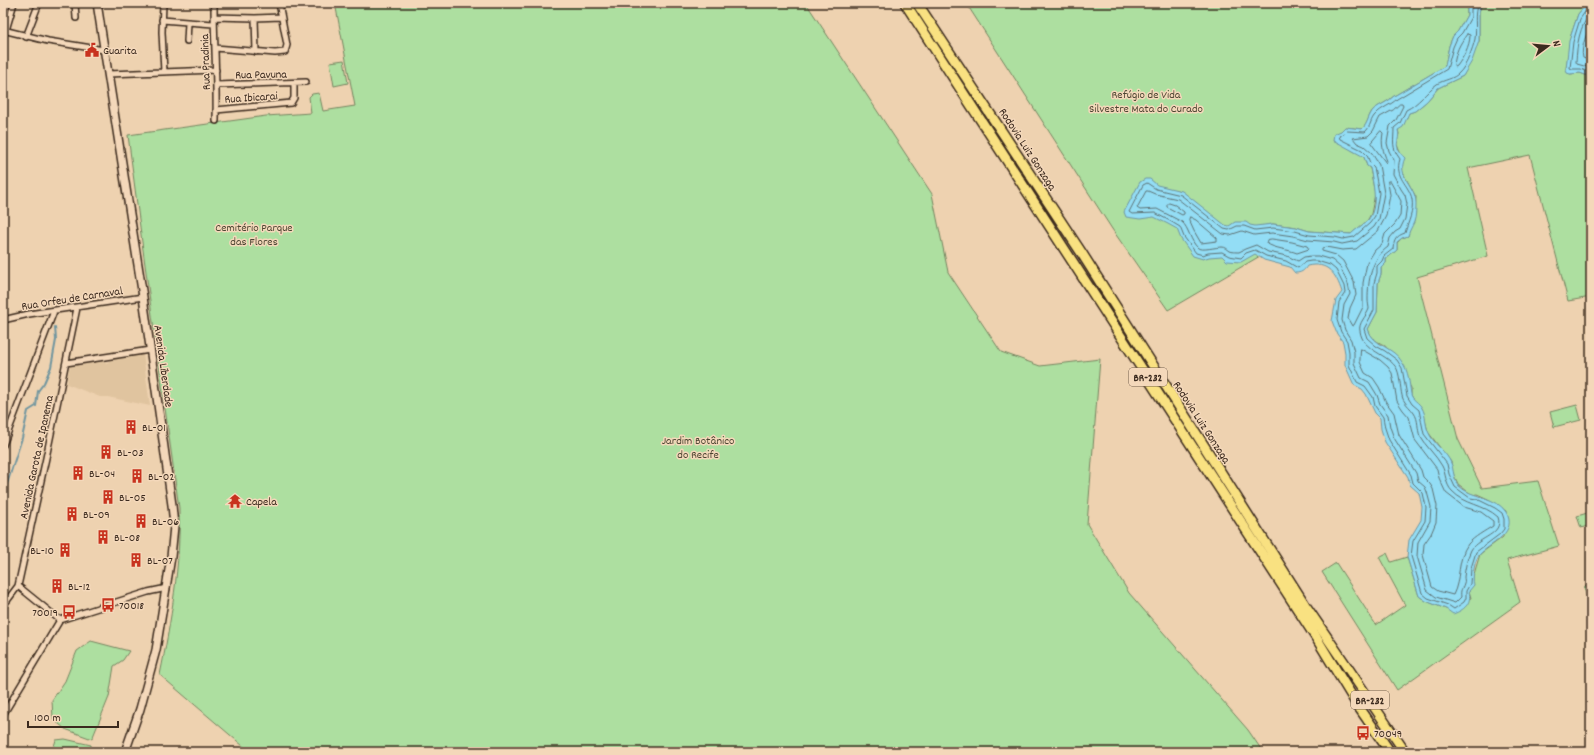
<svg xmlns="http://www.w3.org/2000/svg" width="1594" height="755" font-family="Dekko,sans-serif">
<rect width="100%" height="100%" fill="#eed2b0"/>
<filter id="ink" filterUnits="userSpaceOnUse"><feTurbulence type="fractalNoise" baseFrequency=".025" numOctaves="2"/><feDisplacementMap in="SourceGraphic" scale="8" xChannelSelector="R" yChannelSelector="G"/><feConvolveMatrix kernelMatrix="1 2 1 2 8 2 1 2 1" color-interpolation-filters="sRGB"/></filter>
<g filter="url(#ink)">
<path fill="#e0c49f" d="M143,354l7,52 -42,-9h-8l-33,-13 3,-20 32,-4 5,4 4,-6z"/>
<path fill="#addfa0" stroke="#74845f" d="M335,3h471l126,191 16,78 53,80 39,14 60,-7 -13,165 42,69 119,137 15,22h-1013l-90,-77c11,-54 21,-111 19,-167l-34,-243 -17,-130 138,-19 45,-3 -2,-16 3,-3 7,-1 4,18 32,-5z
M966,3h501v12l-9,16 -5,5 -4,10 -4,20 -51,30c-6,6 -15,9 -21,14 -5,6 -5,14 -11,19l-17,-2 -12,13 15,7 5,4 7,3 4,3 3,9 3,2 5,26 -4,20 -4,7 -16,13 -42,-3 -13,-4 -23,-3 -17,3 4,29 -92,54 -56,-81z
M1482,3h103l-1,4 -6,7 -7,21 -5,34 4,5 10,-1 11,4v220l-23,4 -38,-146 -62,13 20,88 -71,21 41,162 24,49 56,-7 21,65 -52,14 13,42 -123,88 -75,-118 14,-9 40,62 29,-20 -26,-48 8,-4 4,9 16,-5 12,39 7,5 20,8 25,-11 -2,-7 11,-37 23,-17 3,-26 -18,-12 -11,-5 -5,1 -14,-11 -5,-11 -2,-11 -23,-30 -6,-24 -7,-6 -4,-7v-7c-7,-13 -14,-28 -23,-39 -6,-8 -15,-5 -20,-20l9,-17 1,-29 3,-9v-6l5,-5v-4l11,-9v-7l5,-5 6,-2 2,-8 4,-6 2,-25 -14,-26 -1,-16 -5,-13 3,-8 -1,-5 11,-16 6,-2 12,-10 11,-13 25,-12 16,-35v-29z
M344,60l4,23 -14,3 -4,-24z
M1577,405l4,15 -27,7 -4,-15z
M1591,512v13l-10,3 -4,-12z
M1591,584v28l-7,-25z
M91,641l38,10 -6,9 -9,6 -5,31 -17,42 -27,-10 -12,-10 -1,-19 13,-19 12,-30z
M65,739l26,6v7h-39l4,-12z"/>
<path fill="#93ddf5" stroke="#70959f" d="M1467,3l15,1 -3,8v29l-7,20 -9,15 -25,12 -11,13 -12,10 -6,2 -6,14 -5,3c3,12 -7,14 7,28 -9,19 11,28 11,45 0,6 0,14 -2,19 -2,5 -5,9 -6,14l-6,2 -5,4v8l-11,9v4l-5,5v6l-3,9 -1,29 -9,17c5,17 26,18 34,33 7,10 7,20 9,32 1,6 8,8 11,14 4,6 3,16 6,23 4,12 19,21 23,32 3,7 2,16 8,23 12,12 37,10 47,26 12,20 -13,30 -25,41 -7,6 -9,23 -7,32l-5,6c3,13 -5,19 -16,23l-7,-5 -20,-8 -7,-5 -12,-39 2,-17 12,-20 1,-13 -3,-14 -9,-8 -2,-8 -23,-35 -4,-13 -1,-11 -5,-5 -9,-19 -4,-5 -8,-4 -9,-20v-12l-2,-11 -6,-8 -5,-13 4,-21 6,-8c-6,-18 -14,-31 -35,-26 -3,5 -6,7 -12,7l-5,-6 -26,-7 -9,-6 -14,8 -14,-1 -5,-5 -13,1 -6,2 -10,-3 -12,-17 -4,-10 -9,-5 -14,-7 -14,2 -14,-2 -2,-5 16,-30 5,-3h5l7,6 25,6 43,34 4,1 6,-4h11l4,3 5,1 18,-2 23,3 13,4 42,3c5,-5 12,-9 17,-14 11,-14 5,-37 2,-52l-3,-2 -3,-9 -31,-17 1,-6 7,-3 4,-4 17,2c6,-5 6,-14 12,-20 7,-5 14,-7 20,-13l51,-30 4,-20 4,-10 5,-5 9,-16z
M1585,3h6v74l-11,-4 -10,1 -3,-1 -1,-4 3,-28 9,-27 6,-7z"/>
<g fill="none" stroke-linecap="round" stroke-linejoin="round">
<path stroke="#5e7274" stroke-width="1" d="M1471,3v14l-9,16 -5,5 -4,9 -6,22 -50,30c-6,6 -16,9 -21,15 -6,5 -5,13 -11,18l-18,-1 -8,5 1,3 22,11 5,5 3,8 4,4 5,26 -4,23 -5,7 -16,14 -11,2 -8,-2 -26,-2 -14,-4 -22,-3 -18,2 -11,-4h-7l-8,4 -5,-1 -43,-34 -25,-6 -9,-6 -4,2 -14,27 3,2 23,-1 15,8 10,6 4,10 12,16 7,2 5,-2 14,-1 7,4 12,2 5,-5 9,-3 11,6 20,5 12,7 7,-6 6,-1h6l13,4 6,5 8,16 1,7 -6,9 -2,18 4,12 6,9 2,11v13l8,17 8,4 8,11 2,9 8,11 2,11 4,12 22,35 2,8 10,10 3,14 -1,14 -12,20 -2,15 11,37 6,5 20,7 6,4 10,-7 2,-4v-7l4,-7 1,-16 5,-16 24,-18 4,-5v-10l-2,-6 -7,-5 -18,-9 -7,-1 -15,-11 -6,-13 -2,-10 -23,-30 -5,-24 -7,-6 -5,-8 -5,-28 -5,-8 -12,-9 -9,-5 -9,-8 -3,-9 10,-19v-27l3,-10v-7l5,-5 2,-5 9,-7c1,-9 3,-13 12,-16 3,-11 9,-21 7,-34 -3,-15 -18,-21 -12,-40 -9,-12 -6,-17 -6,-31l6,-5 6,-13c13,-6 20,-18 31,-26 6,-4 17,-5 22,-11 7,-6 14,-25 16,-34 2,-13 -2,-24 3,-36
M1588,3l-1,6 -7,10 -7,23 -3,26 2,1h9l10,4
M1591,13c-12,13 -14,32 -15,49l1,2 14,4
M1591,22c-3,11 -11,24 -8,36l8,3
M1467,34l3,1c0,11 -7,23 -13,31l-2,1 -1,-2c2,-14 5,-20 13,-31z
M1400,104h2l1,2 -7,14 -6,6 -3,17 2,8 5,9 -1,14 8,15 4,6 2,9 -2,15 -5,10 -5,3 -5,6 -2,9c-17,12 -20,33 -20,53 0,3 1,7 1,9 -3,8 -11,14 -9,22 3,21 28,22 37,38 4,10 3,22 6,30 3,6 8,9 11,14 5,7 3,16 6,23 6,11 16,19 22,30 4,7 3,18 10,25 13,14 32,13 46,26 6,18 -20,20 -27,33 -4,8 -6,18 -7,27 0,2 1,4 0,6 -2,7 -4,6 -3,14l-6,6 -19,-6 -9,-7 -10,-34 1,-14 12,-21 1,-14 -4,-15 -2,-5 -7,-6 -2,-8 -22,-35 -4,-11 -2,-12 -8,-11 -3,-9 -8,-13 -8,-4 -7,-15v-11l-3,-12 -6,-10 -3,-10 2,-15 6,-11 -2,-10 -8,-17 -8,-7 -14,-4h-7l-7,1 -6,4 -11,-5 -19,-4 -12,-7 -11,4 -6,3c-2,0 -7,0 -9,-1 -3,-2 -4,-4 -8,-4 -6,0 -20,4 -24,1 -8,-7 -9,-20 -16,-26l-25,-13 -17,1 -3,-2 9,-17h2l7,3 23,5 45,35 7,1 12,-4 12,4 18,-2 21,3 15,4 26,2 8,2 15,-3 17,-14 5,-8 5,-26 -5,-28 -7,-12 -8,-7 -7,-3 -4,-5 15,-2 5,-5 7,-14 13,-7z
M1381,131l2,2c-2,11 0,18 4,28l-1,2 -15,-20z
M1388,181h2l11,20 -1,15 -5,8 -10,10 -3,10 -7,6 -8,13 -4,20v24l-9,18 -2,1 -4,-7 2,-11 6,-13 -2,-13 -11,-21 -7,-6 -14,-4v-3l4,-1 16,3 14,-1 22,-18 8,-15 4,-21z
M1169,203l6,2 9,7v2l-2,1 -15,-8v-2z
M1190,217l6,3 21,18v3l-16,2 -7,-12 -5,-11z
M1272,239l20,3 15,4 2,3 -12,4c-10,-4 -22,-4 -31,-10l1,-3z
M1361,349l19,11 8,7 4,6 5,28 6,9 6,7 6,23 22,29 2,9 7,15 18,14 17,5 12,9v5c-8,5 -19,11 -25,18 -11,15 -7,36 -15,51l-15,-4 -6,-4 -9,-32 1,-11 7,-10 5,-12 1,-16 -4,-17 -3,-5 -7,-7 -2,-7 -22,-35 -5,-22 -8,-11 -7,-15 -6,-9 -8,-5 -5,-11z"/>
<path stroke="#70959f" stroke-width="2" d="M3,496l19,-58 6,-27 8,-5 2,-15 6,-8 7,-16 5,-27 -1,-13"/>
<defs>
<path id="street" d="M75,3l1,15
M163,3l-1,29 2,40
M214,3c0,39 3,79 2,118
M214,17l41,1 26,-1
M255,18l1,34
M162,20l51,4
M3,30l45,11 56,9
M6,30l8,-27
M26,37l13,-34
M187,41l1,-18
M215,48l60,5 10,-1 2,-7 -8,-42
M108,74l108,-4
M216,85l90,-3
M216,110l75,-7 3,-5v-15
M3,320l26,-6 114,-17
M66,363l84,-13
M3,445l51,-134
M18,586l42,34
M3,606l15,-20 28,-128 31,-150
M3,715l57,-95 88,-28 19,-4"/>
<path id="secondary" d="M97,3l46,294 29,208 2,21 -3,31 -15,93 -16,59 -15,43"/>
<path id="highway" d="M905,3l412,636 39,64 34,49
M917,3l164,249 224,353 100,147"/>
</defs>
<use href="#street" stroke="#3b2a1e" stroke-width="8"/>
<use href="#secondary" stroke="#3b2a1e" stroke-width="10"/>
<use href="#highway" stroke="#3b2a1e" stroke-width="12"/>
<use href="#street" stroke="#f4d8ba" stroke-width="5"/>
<use href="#secondary" stroke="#f4d8ba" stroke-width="7"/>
<use href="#highway" stroke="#f9e181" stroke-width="9"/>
</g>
</g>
<defs>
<symbol id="civic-bare" viewBox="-9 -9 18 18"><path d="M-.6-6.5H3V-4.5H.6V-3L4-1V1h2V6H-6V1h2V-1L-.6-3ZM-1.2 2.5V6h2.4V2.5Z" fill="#c8321e" stroke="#f4d8ba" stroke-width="2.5" paint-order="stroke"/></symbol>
<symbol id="building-bare" viewBox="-9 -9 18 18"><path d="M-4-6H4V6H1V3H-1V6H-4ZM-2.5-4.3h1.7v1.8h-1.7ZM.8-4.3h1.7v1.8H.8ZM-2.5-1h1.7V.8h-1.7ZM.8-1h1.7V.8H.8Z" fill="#c8321e" stroke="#f4d8ba" stroke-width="2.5" paint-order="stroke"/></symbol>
<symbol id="temple-bare" viewBox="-9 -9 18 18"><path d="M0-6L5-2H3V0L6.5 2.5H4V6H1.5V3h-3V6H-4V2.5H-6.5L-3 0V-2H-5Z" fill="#c8321e" stroke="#f4d8ba" stroke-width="2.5" paint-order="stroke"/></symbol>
<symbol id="bus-bare" viewBox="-9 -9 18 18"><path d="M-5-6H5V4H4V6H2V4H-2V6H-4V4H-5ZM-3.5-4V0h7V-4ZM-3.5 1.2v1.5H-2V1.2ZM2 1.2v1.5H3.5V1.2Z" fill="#c8321e" stroke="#f4d8ba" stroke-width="2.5" paint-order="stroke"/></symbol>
</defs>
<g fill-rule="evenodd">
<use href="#civic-bare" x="82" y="40" width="20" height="20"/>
<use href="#building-bare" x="121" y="417" width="20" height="20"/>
<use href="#building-bare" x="96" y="442" width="20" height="20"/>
<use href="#building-bare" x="68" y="463" width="20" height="20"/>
<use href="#building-bare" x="127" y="466" width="20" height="20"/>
<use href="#building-bare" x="98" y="487" width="20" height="20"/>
<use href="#temple-bare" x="225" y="491" width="20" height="20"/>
<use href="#building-bare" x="62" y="504" width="20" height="20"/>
<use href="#building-bare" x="131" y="511" width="20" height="20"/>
<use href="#building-bare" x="93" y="527" width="20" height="20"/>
<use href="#building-bare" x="55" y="540" width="20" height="20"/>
<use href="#building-bare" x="126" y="550" width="20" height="20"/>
<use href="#building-bare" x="47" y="576" width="20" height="20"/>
<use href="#bus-bare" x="98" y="595" width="20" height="20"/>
<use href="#bus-bare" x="59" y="602" width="20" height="20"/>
<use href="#bus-bare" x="1353" y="723" width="20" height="20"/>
</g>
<g text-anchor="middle" stroke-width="3" stroke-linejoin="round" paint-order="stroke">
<g fill="#f4d8ba" stroke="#725e4d" stroke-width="1">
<rect x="1129" y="368" width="38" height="18" rx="3"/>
<rect x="1351" y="691" width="38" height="18" rx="3"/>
</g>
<g font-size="11" font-weight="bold" fill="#3b2a1e">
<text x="1148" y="381">BR-232</text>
<text x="1370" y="704">BR-232</text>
</g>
<g font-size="12" fill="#3b2a1e" stroke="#f4d8ba" text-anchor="start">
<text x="103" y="54">Guarita</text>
<text x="142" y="431">BL-01</text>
<text x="117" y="456">BL-03</text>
<text x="89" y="477">BL-04</text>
<text x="148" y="480">BL-02</text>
<text x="119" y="501">BL-05</text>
<text x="246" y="505">Capela</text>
<text x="83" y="518">BL-09</text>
<text x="152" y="525">BL-06</text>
<text x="114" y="541">BL-08</text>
<text x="54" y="554" text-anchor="end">BL-10</text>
<text x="147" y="564">BL-07</text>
<text x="68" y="590">BL-12</text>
<text x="119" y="609">70018</text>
<text x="58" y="616" text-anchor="end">70019</text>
<text x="1374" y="737">70049</text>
</g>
<g font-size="12" fill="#3b2a1e" stroke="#f4d8ba">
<text transform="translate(205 62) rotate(-92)" y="4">Rua Pradinia</text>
<text transform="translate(261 74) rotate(-1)" y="4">Rua Pavuna</text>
<text transform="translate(251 97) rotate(-4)" y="4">Rua Ibicarai</text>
<text transform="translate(1028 149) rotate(57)" y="4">Rodovia Luiz Gonzaga</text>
<text transform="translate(72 298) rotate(-9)" y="4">Rua Orfeu de Carnaval</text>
<text transform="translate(164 366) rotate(82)" y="4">Avenida Liberdade</text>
<text transform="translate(1202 422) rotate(57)" y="4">Rodovia Luiz Gonzaga</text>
<text transform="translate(36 457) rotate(-78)" y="4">Avenida Garota de Ipanema</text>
</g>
<g font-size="12" fill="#4c4532" stroke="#f4d8ba">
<text x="1146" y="98">Refúgio de Vida<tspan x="1146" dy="14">Silvestre Mata do Curado</tspan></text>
<text x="254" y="231">Cemitério Parque<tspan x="254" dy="14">das Flores</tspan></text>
<text x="698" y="444">Jardim Botânico<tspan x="698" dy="14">do Recife</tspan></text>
</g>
</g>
<rect width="1594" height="755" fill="none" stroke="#f4d8ba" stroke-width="16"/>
<rect x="8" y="8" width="1578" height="739" fill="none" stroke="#3b2a1e" stroke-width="1.5" filter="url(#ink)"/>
<g transform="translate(1548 46) rotate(74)" stroke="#f4d8ba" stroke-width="3" paint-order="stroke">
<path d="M0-3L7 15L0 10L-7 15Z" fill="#3b2a1e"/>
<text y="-6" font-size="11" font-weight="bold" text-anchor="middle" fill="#3b2a1e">N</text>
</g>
<path d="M28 721v6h90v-6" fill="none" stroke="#3b2a1e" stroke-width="2"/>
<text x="34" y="721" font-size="12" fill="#3b2a1e" stroke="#f4d8ba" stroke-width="3" paint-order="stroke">100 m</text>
</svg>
